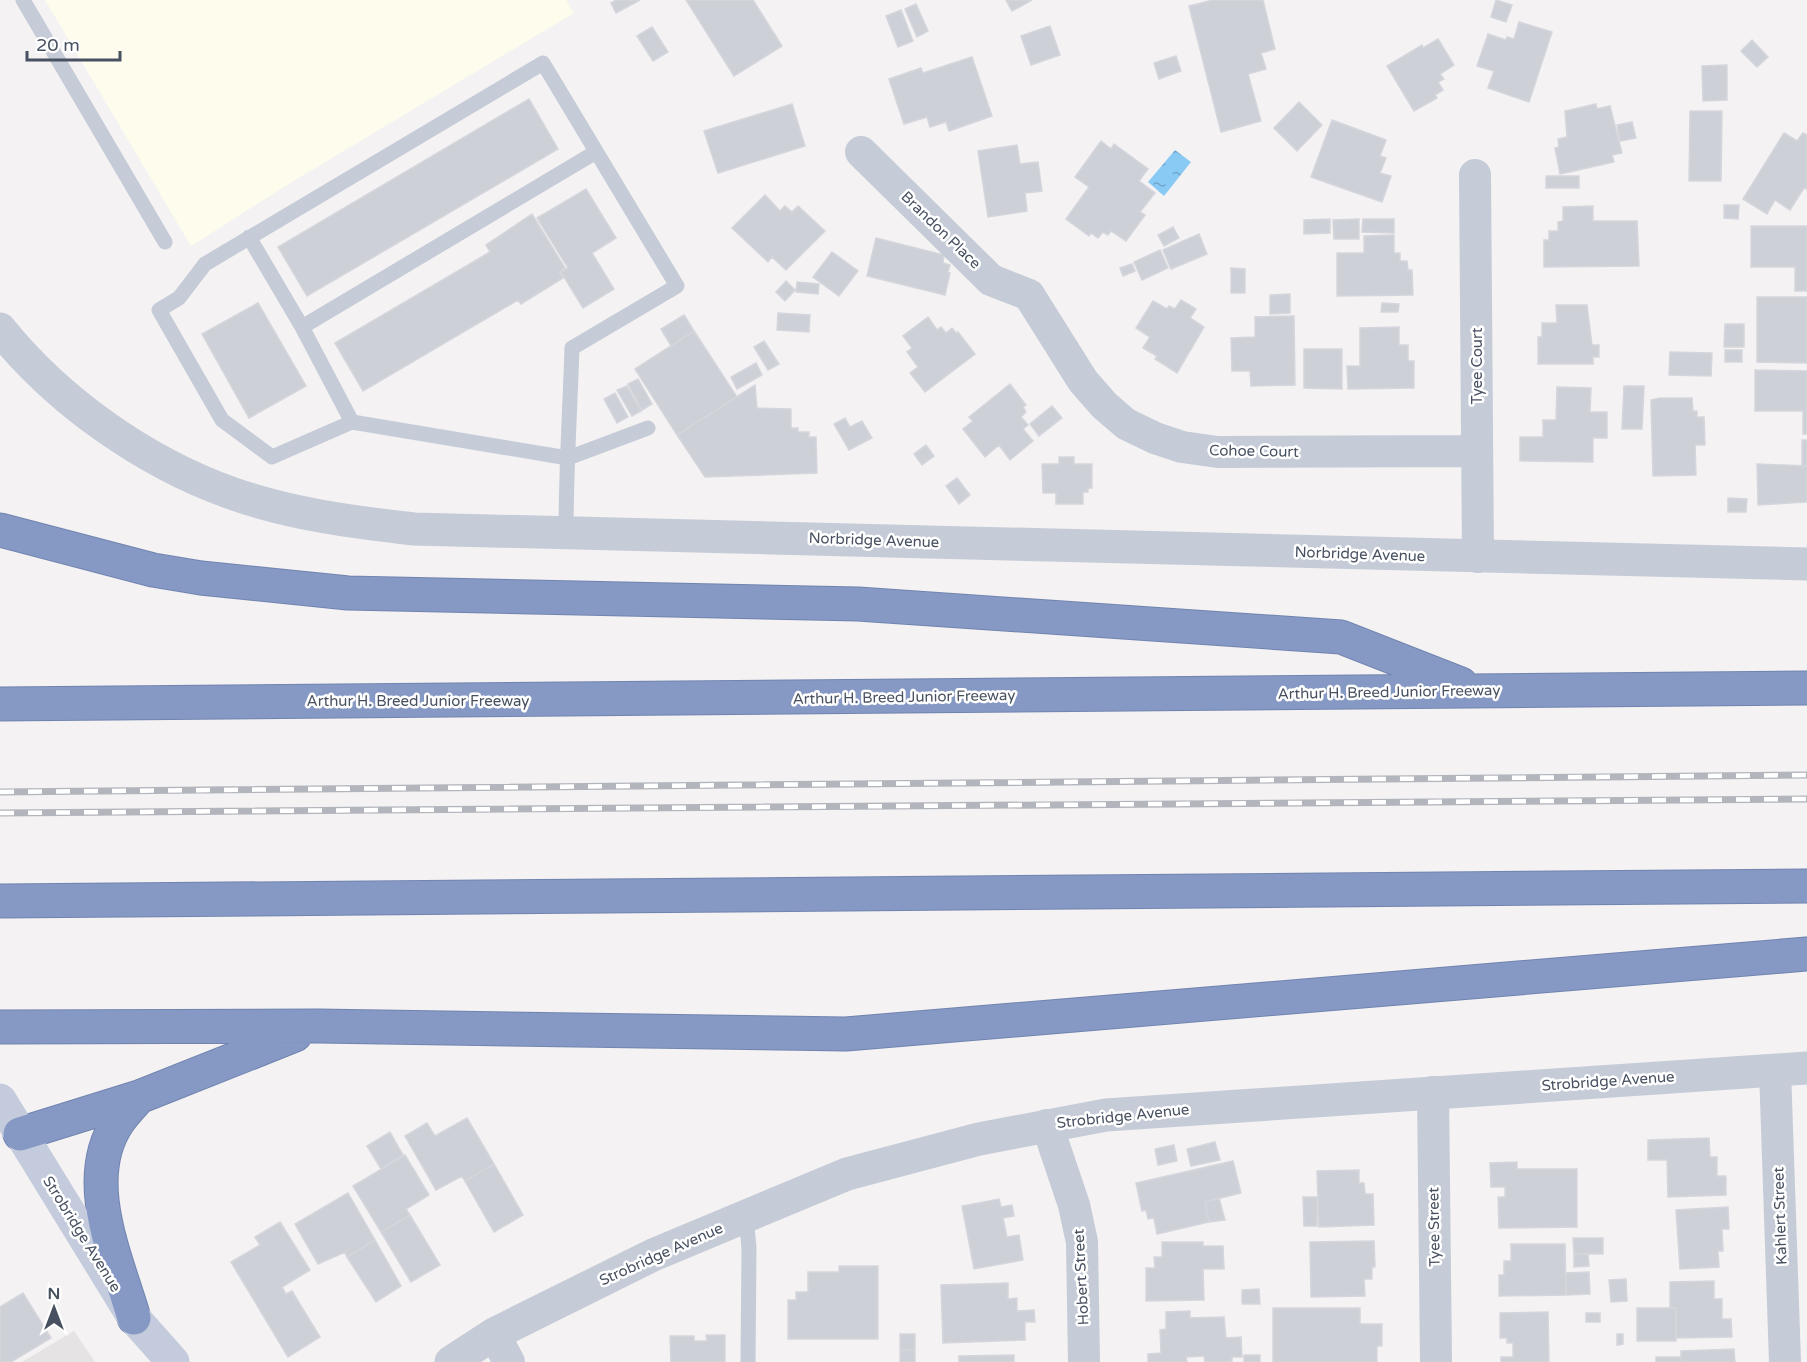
<svg xmlns="http://www.w3.org/2000/svg" width="1807" height="1362" font-family="'Varela Round',sans-serif">
<defs>
<pattern id="water-ripples" width="26" height="14" patternUnits="userSpaceOnUse" patternTransform="scale(1.5)"><rect width="26" height="14" fill="#88caf4"/><path d="M2 4q2-2 4 0t4 0M15 11q2-2 4 0t4 0" fill="none" stroke="#71a6c9"/></pattern>
</defs>
<rect width="100%" height="100%" fill="#f4f2f2"/>
<path fill="#fefcec" d="M45,0h521l8,13 -282,169 -101,64z"/>
<path fill="#e5e3e4" d="M74,1331l21,31h-73z"/>
<path fill="url(#water-ripples)" d="M1175,150l16,12 -27,34 -16,-14z"/>
<path fill="#cdd0d6" stroke="#d5d6dd" stroke-width="1.5" d="M616,0h24l-24,13 -5,-10z
M686,0h67l29,46 -48,30z
M1006,0h26l-20,11z
M1213,0h50l12,49 -14,4 5,16 -18,5 13,47 -40,11 -32,-126z
M1496,0l16,5 -6,17 -15,-5z
M916,4l12,27 -11,6 -12,-28z
M901,10l12,31 -15,6 -12,-31z
M1519,22l33,10 -23,70 -41,-14 6,-17 -17,-5 11,-32 18,6 1,-3 7,2z
M1050,26l10,29 -29,10 -10,-29z
M652,27l16,25 -15,9 -16,-25z
M1438,39l16,26 -14,9 4,5 -6,3 5,8 -8,5 2,3 -23,13 -27,-45 35,-21 1,3z
M1752,40l16,17 -11,10 -16,-16z
M1176,56l5,15 -22,8 -5,-16z
M972,57l20,59 -43,15 -3,-9 -16,5 -3,-10 -23,7 -15,-45 32,-11 2,5z
M1727,65v35l-24,1 -1,-35z
M529,99l29,50 -251,147 -29,-49z
M1299,102l23,23 -25,26 -23,-23z
M792,104l13,42 -87,27 -14,-42z
M1596,104l1,5 13,-3 12,47 -10,2 2,7 -54,12 -5,-26 4,-1 -1,-8 9,-2 -2,-26z
M1690,111h32l-1,70h-32z
M1332,120l54,20 -6,16 6,2 -6,15 11,3 -9,26 -71,-25z
M1632,122l4,16 -16,3 -3,-16z
M1784,133l13,8 6,-8 4,2v54l-3,-1 -14,22 -15,-10 -8,14 -24,-15z
M1101,141l10,8 3,-5 34,25 -9,12 16,12 -15,19 5,3 -19,26 -15,-10 -3,4 -5,-3 -5,6 -7,-5 -2,3 -23,-17 23,-32 -14,-10z
M1017,145l3,19 18,-2 4,29 -17,2 2,18 -39,6 -10,-66z
M1546,176h33v12h-33z
M586,189l30,49 -24,15 22,36 -31,19 -22,-36 7,-4 -31,-50z
M765,195l15,16 5,-5 7,6 6,-6 27,25 -39,39 -14,-13 -4,5 -36,-34z
M1724,205h15l-1,14 -14,-1z
M1593,206v15h44l2,45 -95,1v-27h5v-9h9v-9l5,-1v-14z
M532,214l33,54 -6,4 4,6 -42,26 -3,-4 -155,91 -28,-48 155,-91 -4,-7z
M1330,219v14l-26,1v-14z
M1359,219v20h-25l-1,-19z
M1363,219h31v14l-32,-1z
M1751,226h56v65h-12v-24h-44z
M1173,227l6,11 -15,8 -6,-11z
M1199,234l8,20 -36,15 -8,-19z
M1394,235v18h6v8h7l1,9h4l1,25 -76,1v-43h27v-17z
M876,238l68,17 -1,8 7,2 -2,7 2,1 -5,22 -78,-19z
M1160,250l8,18 -26,12 -8,-18z
M832,252l26,19 -19,25 -26,-19z
M1132,264l3,7 -12,5 -3,-8z
M1231,268l14,1v24h-14z
M786,281l9,9 -10,11 -9,-9z
M797,282l22,2 -1,10 -22,-2z
M1290,294v19l-20,1v-19z
M1757,297h50v66l-50,-1z
M1181,300l15,9 -6,9 14,9 -27,46 -22,-14 2,-3 -14,-8 7,-11 -14,-9 17,-27 14,8 2,-3 6,3z
M258,303l48,83 -57,32 -47,-84z
M1382,303l17,1 -1,8h-17z
M1556,305h31l5,40h7v12h-6v7h-55v-27h4v-14h15z
M778,313l32,2 -1,17 -32,-2z
M684,315l10,16 -23,15 -10,-17z
M1294,316l1,69 -44,1 -1,-15h-18l-1,-33 24,-1v-20z
M928,317l9,13 4,-3 5,6 6,-5 4,5 2,-1 17,22 -50,38 -15,-19 8,-6 -11,-15 5,-4 -9,-12z
M1725,324h19v23h-20z
M1399,327v18h9v16h6v27l-66,1 -1,-23h13v-38z
M694,331l43,66 -60,38 -42,-66z
M764,341l15,23 -11,6 -14,-23z
M1304,349h38v40l-38,-1z
M1725,350h17v12h-17z
M1670,352l42,1 -1,23 -42,-1z
M756,363l6,12 -25,14 -6,-12z
M1755,370l52,1v63h-4v-23h-48z
M638,379l14,25 -10,6 -14,-26z
M1010,384l16,21 -3,2 3,5 -5,5 7,8 -5,4 10,12 -23,19 -11,-15 -14,12 -22,-28 10,-8 -4,-4z
M755,385l2,23 34,1v19h7v4h11v5h7l1,36 -112,4 -28,-42z
M627,386l14,25 -9,5 -15,-26z
M1624,386h20l-2,43h-20z
M1557,387l34,1 -1,24h17v26h-14v24l-73,-1v-24h23v-17h13z
M615,393l13,24 -11,6 -13,-24z
M1660,398h32l1,13h4v6h7l1,28h-10l1,30 -43,1 -2,-76z
M1052,406l10,12 -23,18 -9,-12z
M845,418l5,9 12,-6 10,17 -23,12 -15,-26z
M1802,440h5v26l-5,1z
M926,445l8,11 -12,9 -8,-11z
M1059,457h15v7h18v24h-4v4h-5v12h-27v-11h-13l-1,-29h17z
M1757,464l50,2v36l-49,3z
M957,478l13,17 -11,9 -13,-18z
M1728,498l19,1 -1,13h-18z
M467,1118l27,46 -29,17 -3,-5 -26,14 -31,-54 22,-13 8,13z
M390,1132l13,23 -22,14 -14,-23z
M1709,1138l1,19h7v19h9v19l-58,2 -1,-37h-19v-20z
M1215,1142l5,18 -29,6 -4,-17z
M1174,1145l3,16 -19,4 -3,-16z
M405,1155l24,40 -23,14 4,6 -29,17 -28,-46z
M1233,1161l8,32 -36,9 4,20 -52,12 -3,-16 -6,1 -2,-9 -4,1 -6,-28z
M1517,1162v7h60v58l-78,1 -1,-31h7v-10h-14l-1,-24z
M494,1164l29,51 -29,17 -29,-51z
M1359,1170v13h5l1,11h8l1,31 -55,2 -2,-56z
M348,1193l27,47 -28,17 -2,-5 -27,12 -23,-40z
M1303,1197h14v29h-13z
M1219,1198l6,22 -16,2 -4,-20z
M999,1199l2,8 11,-2 2,11 -11,2 4,19 12,-2 4,25 -49,9 -12,-63z
M1728,1207l1,22h-7l1,22h-5l1,16 -39,2 -4,-59z
M410,1215l30,50 -29,17 -30,-50z
M280,1222l30,48 -28,17 4,7 6,-3 28,46 -32,20 -57,-95 29,-17 -5,-8z
M1573,1238h30v16h-29z
M375,1240l26,46 -25,16 -29,-45z
M1374,1241l1,26h-3v12h-8l1,17 -54,1 -1,-55z
M1162,1242h41v4h20l1,23h-21l1,31 -58,1v-33h9l-1,-11h8z
M1511,1244h54l1,51 -67,1v-21h5v-14h7z
M1574,1254h14l1,12 -15,1z
M839,1266h39v73h-90v-39h8v-8h12v-20h31z
M1589,1272l1,22 -24,1v-22z
M1626,1279l1,22 -16,1 -2,-22z
M1714,1281v18h8v20h9l1,18 -56,1v-30h-6v-26z
M1008,1283v16l9,-1v13l17,-1 1,12h-10v18l-82,3 -2,-58z
M1259,1289l1,15h-18v-14z
M23,1293l28,45 -40,24h-11v-55z
M1273,1308h87v16h22v22h-5v16h-104z
M1637,1308h39v33h-39z
M1190,1311v7l34,-1 2,21 15,-1 1,20h-10v4l-6,1h-21l-1,-6 -18,1 1,5h-39v-8l13,-1 -1,-23 6,-1v-17z
M1548,1312l1,50h-48v-5h12v-14h-6v-5h-7v-25z
M1586,1313h14v9h-14z
M900,1334h15v16h-15z
M1617,1334h6v10l-6,1z
M706,1335h19v27h-54l-1,-26h24v5h13z
M1734,1349l1,13h-54v-11z
M900,1350h15v12h-15z
M1014,1355v7h-55v-6z
M1244,1355h16v7h-16z
M1656,1357h25v5h-25z"/>
<g fill="none" stroke-linecap="round" stroke-linejoin="round">
<defs>
<path id="motorway" d="M0,530l153,40 48,8 147,15 510,11 483,33 120,47
M0,704l1807,-16
M0,901l1807,-15
M0,1027l318,-1 528,8 961,-80
M20,1134l119,-37 156,-62
M134,1318c-17,-59 -55,-138 -16,-196 6,-9 14,-17 21,-25"/>
</defs>
<use href="#motorway" stroke="#7184b0" stroke-width="35"/>
<path stroke="#c5cbd7" stroke-width="15" d="M23,0l142,242
M249,237l53,90 50,95
M302,327l294,-175
M566,532c0,-61 4,-123 6,-184l105,-62 -134,-223 -338,201 -26,34 -20,12 63,110 50,37 80,-35 216,36 80,-30
M746,1216l3,32 -1,114"/>
<path stroke="#c5cbd7" stroke-width="32" d="M861,152l130,128 38,15 54,86 21,24 22,19 29,14 27,9 36,5 259,-1
M1475,175l3,382
M1775,1070l10,292
M1433,1092l3,270
M1047,1125l27,80 8,37 2,120
M494,1334l15,28"/>
<path stroke="#c5cbd7" stroke-width="33" d="M0,329c58,72 144,133 231,164 59,21 121,29 183,36l1393,35
M451,1362l43,-28 159,-79 194,-81 132,-35 127,-24 701,-47"/>
<path stroke="#c3cbdc" stroke-width="33" d="M0,1100l134,218 39,44"/>
<use href="#motorway" stroke="#8699c4" stroke-width="33"/>
<defs>
<path id="rail" d="M0,792l1807,-17
M0,813l1807,-14"/>
</defs>
<use href="#rail" stroke="#b3b5bd" stroke-width="7"/>
<use href="#rail" stroke="#fff" stroke-width="4.5" stroke-dasharray="14" stroke-linecap="butt"/>
</g>
<g text-anchor="middle" stroke-width="5" stroke-linejoin="round" paint-order="stroke">
<g font-size="15" fill="#485161" stroke="#fff">
<text transform="translate(941 230) rotate(44)" y="5">Brandon Place</text>
<text transform="translate(1477 366) rotate(-90)" y="5">Tyee Court</text>
<text transform="translate(1254 451) rotate(1)" y="5">Cohoe Court</text>
<text transform="translate(874 540) rotate(2)" y="5">Norbridge Avenue</text>
<text transform="translate(1360 554) rotate(2)" y="5">Norbridge Avenue</text>
<text transform="translate(1389 692) rotate(-1)" y="5">Arthur H. Breed Junior Freeway</text>
<text transform="translate(904 697) rotate(-1)" y="5">Arthur H. Breed Junior Freeway</text>
<text x="418" y="706">Arthur H. Breed Junior Freeway</text>
<text transform="translate(1608 1081) rotate(-4)" y="5">Strobridge Avenue</text>
<text transform="translate(1123 1116) rotate(-6)" y="5">Strobridge Avenue</text>
<text transform="translate(1780 1216) rotate(-92)" y="5">Kahlert Street</text>
<text transform="translate(1434 1227) rotate(-91)" y="5">Tyee Street</text>
<text transform="translate(82 1234) rotate(58)" y="5">Strobridge Avenue</text>
<text transform="translate(661 1254) rotate(-24)" y="5">Strobridge Avenue</text>
<text transform="translate(1081 1277) rotate(-93)" y="5">Hobert Street</text>
</g>
</g>
<g transform="translate(54 1308)" stroke="#ffffff" stroke-width="4.5" paint-order="stroke">
<path d="M0-4.5L10 22L0 15L-10 22Z" fill="#485161"/>
<text y="-9" font-size="16" font-weight="bold" text-anchor="middle" fill="#485161">N</text>
</g>
<path d="M27 51v9h93v-9" fill="none" stroke="#485161" stroke-width="3"/>
<text x="36" y="51" font-size="18" fill="#485161" stroke="#ffffff" stroke-width="4.5" paint-order="stroke">20 m</text>
</svg>
